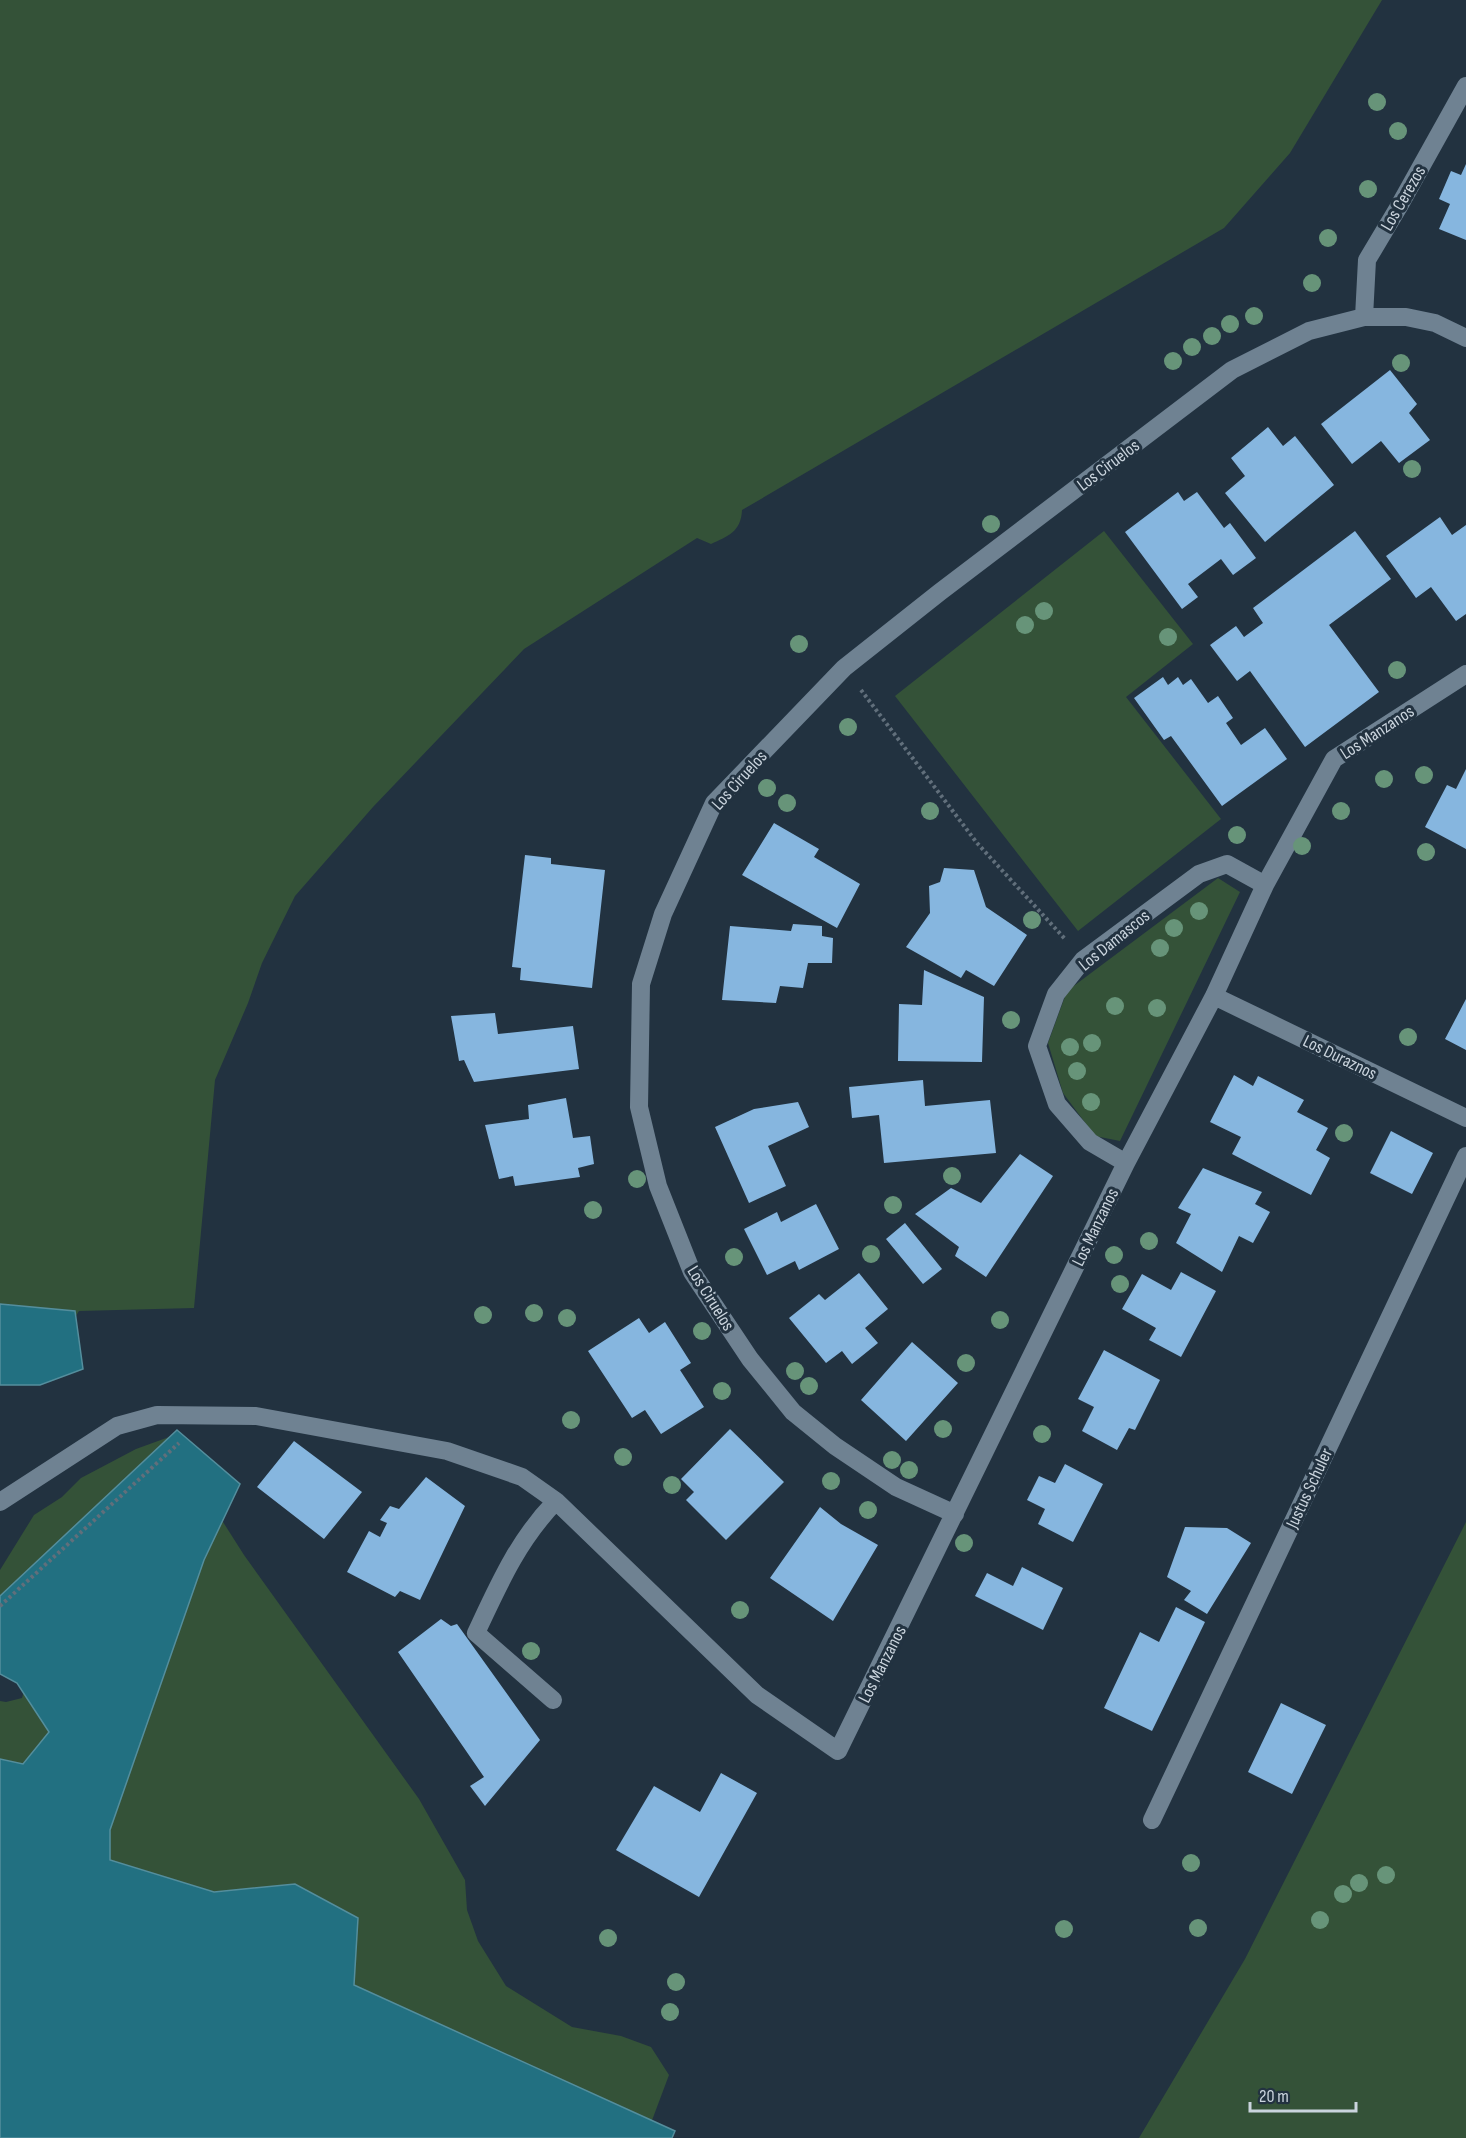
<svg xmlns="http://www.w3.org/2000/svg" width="1466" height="2138" font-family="'Sofia Sans Condensed',sans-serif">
<rect width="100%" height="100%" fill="#223240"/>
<path fill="#345238" d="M0,0h1382l-92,153 -66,75 -482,282c-1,22 -14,26 -31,34l-14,-6 -173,111 -151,158 -78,89 -33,67 -14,40 -33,77 -21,228 -115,3 -14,22 -65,19z
M1104,531l89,113 -67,53 95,122 -143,112 -183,-235z
M1218,878l22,14 -120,249 -25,-5 -32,-43 -15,-50 19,-52z
M169,1437l75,118 175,244 46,81 2,30 11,31 28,45 66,41 49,9 30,11 18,28 -21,56 -648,-300v-130l6,1 16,-4 5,-18 -27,-41v-69l34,-55 28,-18 19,-19 55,-29z
M1466,1522v616h-327l106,-179z"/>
<path fill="#227081" stroke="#548e9d" stroke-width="1.5" d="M0,1304l75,7 8,58 -43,16h-40z
M177,1430l63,54 -36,76 -94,270v30l104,32 81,-8 63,34 -4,67 321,146 -3,7h-672v-379l23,5 26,-32 -32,-49 -17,-9v-78z"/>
<path fill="#86b6df" d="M1466,164v76l-27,-11 11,-25 -11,-5 12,-28 10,4z
M1390,370l27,34 -8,9 21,27 -31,23 -18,-22 -29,23 -31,-40z
M1268,427l15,19 12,-10 39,49 -69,57 -40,-49 20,-17 -14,-18z
M1178,492l6,9 13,-9 27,36 6,-5 26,35 -23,17 -12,-16 -33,25 10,13 -16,12 -57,-77z
M1440,517l12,18 14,-10v89l-10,7 -25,-34 -15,11 -30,-42z
M1355,531l36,48 -62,46 50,67 -74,55 -55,-76 -13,10 -27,-36 26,-19 8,11 19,-14 -10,-15z
M1163,677l5,8 10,-8 5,8 8,-6 17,24 10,-7 15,22 -7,5 15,22 24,-17 22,31 -65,47 -51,-70 -7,4 -30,-42z
M1466,769v80l-41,-22 22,-42 9,4z
M774,823l45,26 -5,8 46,27 -23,44 -95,-53z
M525,855l26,3v6l54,6 -13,118 -72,-8 1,-12 -9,-1z
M944,868l30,2 12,37 41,28 -33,51 -28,-16 -5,8 -55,-31 24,-34 -1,-27 11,-4z
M793,924l29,2v10l11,2 -1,25h-24l-5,25 -23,-2 -4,17 -54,-3 8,-74 61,5z
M924,970l60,27 -2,65 -84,-1 1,-57 23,1z
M1466,999v51l-21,-11z
M495,1013l3,21 75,-8 6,43 -105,13 -10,-22 -5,1 -8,-45z
M1234,1075l19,11 5,-10 46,24 -7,12 31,16 -12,22 14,8 -19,37 -79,-41 9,-17 -31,-15z
M923,1080l2,26 65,-6 6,53 -112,10 -5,-48 -27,3 -3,-31z
M566,1098l7,40 17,-2 4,28 -16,4 2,9 -65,9 -2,-10 -14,3 -14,-54 44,-6 -1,-14z
M798,1102l11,25 -41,19 18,40 -37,17 -34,-76 39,-18z
M1391,1131l42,22 -21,41 -42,-21z
M1020,1154l33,22 -67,101 -31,-21 4,-9 -44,-33 36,-26 30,15z
M1203,1168l59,24 -7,12 15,8 -17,31 -14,-7 -17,36 -46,-29 15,-29 -13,-6z
M816,1204l23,45 -40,21 -4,-9 -28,14 -23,-46 33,-17 4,10z
M905,1223l37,46 -19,15 -37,-45z
M1181,1272l35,19 -35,66 -32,-17 7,-12 -34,-19 20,-35 29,16z
M859,1273l29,36 -23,19 13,15 -26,21 -10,-13 -16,12 -37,-45 30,-24 6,6z
M639,1318l10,15 16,-11 26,41 -11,7 24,37 -43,27 -16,-24 -13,8 -44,-67z
M912,1342l46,41 -52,58 -45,-41z
M1104,1350l56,30 -25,50 -6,-2 -12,22 -35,-19 12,-24 -16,-8z
M730,1429l54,53 -58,58 -40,-40 8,-8 -13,-13z
M294,1441l68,51 -38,47 -67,-52z
M1065,1464l38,20 -30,58 -35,-18 7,-15 -18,-9 12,-24 16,7z
M426,1477l39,29 -45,94 -20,-9 -5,6 -48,-25 22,-41 11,6 7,-14 -7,-3 10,-14 9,3z
M820,1507l21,17 37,21 -45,76 -63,-43z
M1185,1527l42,1 24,15 -44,71 -23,-14 7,-9 -24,-14z
M1022,1567l41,21 -20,42 -68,-34 12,-23 26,13z
M1176,1607l29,15 -53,109 -48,-23 36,-76 19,10z
M441,1619l10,7 6,-2 83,116 -55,66 -15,-20 14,-9 -86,-125z
M1281,1703l45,22 -34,69 -44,-22z
M721,1773l36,20 -58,104 -83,-47 38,-64 46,26z"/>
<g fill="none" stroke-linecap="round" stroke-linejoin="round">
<path stroke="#616f7b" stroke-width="4" stroke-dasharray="3 3" stroke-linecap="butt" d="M861,690l116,153 88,96
M0,1606l179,-163"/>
<path stroke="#6f8292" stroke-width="18" d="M1364,317l3,-57 31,-52 68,-122
M1214,996l252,122
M1126,1163l-36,-21 -33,-38 -20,-58 19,-52 27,-34 116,-86 28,-10 38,21
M0,1502l117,-76 40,-11 99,1 191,35 75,26 34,24
M955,1514l-59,-27 -61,-41 -42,-34 -43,-53 -58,-87 -34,-86 -19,-79 2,-123 22,-70 51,-111 130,-135 96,-76 292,-222 77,-39 55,-14h42l29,6 31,15
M553,1700l-77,-67c23,-49 42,-93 80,-132l201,194 81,56 288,-588 88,-167 51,-111 69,-126 132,-85
M1152,1820l314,-664"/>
</g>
<g fill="#679479">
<circle cx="1377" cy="102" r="9"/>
<circle cx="1398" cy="131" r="9"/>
<circle cx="1368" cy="189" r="9"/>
<circle cx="1328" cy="238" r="9"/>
<circle cx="1312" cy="283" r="9"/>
<circle cx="1254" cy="316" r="9"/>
<circle cx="1230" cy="324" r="9"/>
<circle cx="1212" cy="336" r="9"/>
<circle cx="1192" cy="347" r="9"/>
<circle cx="1173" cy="361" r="9"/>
<circle cx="1401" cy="363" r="9"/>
<circle cx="1412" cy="469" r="9"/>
<circle cx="991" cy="524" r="9"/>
<circle cx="1044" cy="611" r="9"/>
<circle cx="1025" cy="625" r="9"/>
<circle cx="1168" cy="637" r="9"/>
<circle cx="799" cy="644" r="9"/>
<circle cx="1397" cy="670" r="9"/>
<circle cx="848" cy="727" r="9"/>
<circle cx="1424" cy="775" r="9"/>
<circle cx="1384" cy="779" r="9"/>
<circle cx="767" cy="788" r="9"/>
<circle cx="787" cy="803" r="9"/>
<circle cx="930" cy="811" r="9"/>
<circle cx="1341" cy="811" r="9"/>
<circle cx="1237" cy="835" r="9"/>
<circle cx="1302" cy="846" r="9"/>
<circle cx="1426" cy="852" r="9"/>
<circle cx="1199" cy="911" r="9"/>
<circle cx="1032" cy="920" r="9"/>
<circle cx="1174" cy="928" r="9"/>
<circle cx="1160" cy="948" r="9"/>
<circle cx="1115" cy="1006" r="9"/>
<circle cx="1157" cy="1008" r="9"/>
<circle cx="1011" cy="1020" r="9"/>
<circle cx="1408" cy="1037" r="9"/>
<circle cx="1092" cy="1043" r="9"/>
<circle cx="1070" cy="1047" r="9"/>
<circle cx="1077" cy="1071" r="9"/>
<circle cx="1091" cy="1102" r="9"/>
<circle cx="1344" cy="1133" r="9"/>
<circle cx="952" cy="1176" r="9"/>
<circle cx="637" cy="1179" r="9"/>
<circle cx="893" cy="1205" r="9"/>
<circle cx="593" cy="1210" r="9"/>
<circle cx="1149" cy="1241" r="9"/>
<circle cx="871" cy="1254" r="9"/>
<circle cx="1114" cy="1255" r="9"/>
<circle cx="734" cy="1257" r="9"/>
<circle cx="1120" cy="1284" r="9"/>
<circle cx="534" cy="1313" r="9"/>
<circle cx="483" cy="1315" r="9"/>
<circle cx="567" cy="1318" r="9"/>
<circle cx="1000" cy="1320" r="9"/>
<circle cx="702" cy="1331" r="9"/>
<circle cx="966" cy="1363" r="9"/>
<circle cx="795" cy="1371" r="9"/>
<circle cx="809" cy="1386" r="9"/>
<circle cx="722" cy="1391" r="9"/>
<circle cx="571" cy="1420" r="9"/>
<circle cx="943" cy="1429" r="9"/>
<circle cx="1042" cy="1434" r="9"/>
<circle cx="623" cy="1457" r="9"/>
<circle cx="892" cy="1460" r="9"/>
<circle cx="909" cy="1470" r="9"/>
<circle cx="831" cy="1481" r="9"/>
<circle cx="672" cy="1485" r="9"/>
<circle cx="868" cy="1510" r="9"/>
<circle cx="964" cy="1543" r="9"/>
<circle cx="740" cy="1610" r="9"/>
<circle cx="531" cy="1651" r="9"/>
<circle cx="1191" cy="1863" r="9"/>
<circle cx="1386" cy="1875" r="9"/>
<circle cx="1359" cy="1883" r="9"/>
<circle cx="1343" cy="1894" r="9"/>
<circle cx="1320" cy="1920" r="9"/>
<circle cx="1198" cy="1928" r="9"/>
<circle cx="1064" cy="1929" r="9"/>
<circle cx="608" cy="1938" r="9"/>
<circle cx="676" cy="1982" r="9"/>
<circle cx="670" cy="2012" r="9"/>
</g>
<g text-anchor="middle" stroke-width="6" stroke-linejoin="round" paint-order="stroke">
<g font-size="18" fill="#cad4dd" stroke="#223240">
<text transform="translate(1403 198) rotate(-60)" y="6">Los Cerezos</text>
<text transform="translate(1108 465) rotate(-37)" y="6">Los Ciruelos</text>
<text transform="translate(1377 732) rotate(-33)" y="6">Los Manzanos</text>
<text transform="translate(739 780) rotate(-48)" y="6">Los Ciruelos</text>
<text transform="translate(1114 940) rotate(-39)" y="6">Los Damascos</text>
<text transform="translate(1340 1057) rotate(26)" y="6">Los Duraznos</text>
<text transform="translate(1095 1227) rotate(-64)" y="6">Los Manzanos</text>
<text transform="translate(711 1298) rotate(58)" y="6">Los Ciruelos</text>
<text transform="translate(1309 1488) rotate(-65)" y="6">Justus Schuler</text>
<text transform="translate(882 1664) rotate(-63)" y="6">Los Manzanos</text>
</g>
</g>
<path d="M1250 2102v9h106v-9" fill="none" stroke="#cad4dd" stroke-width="3"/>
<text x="1259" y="2102" font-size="18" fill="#cad4dd" stroke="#223240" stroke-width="4.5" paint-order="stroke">20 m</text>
</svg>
